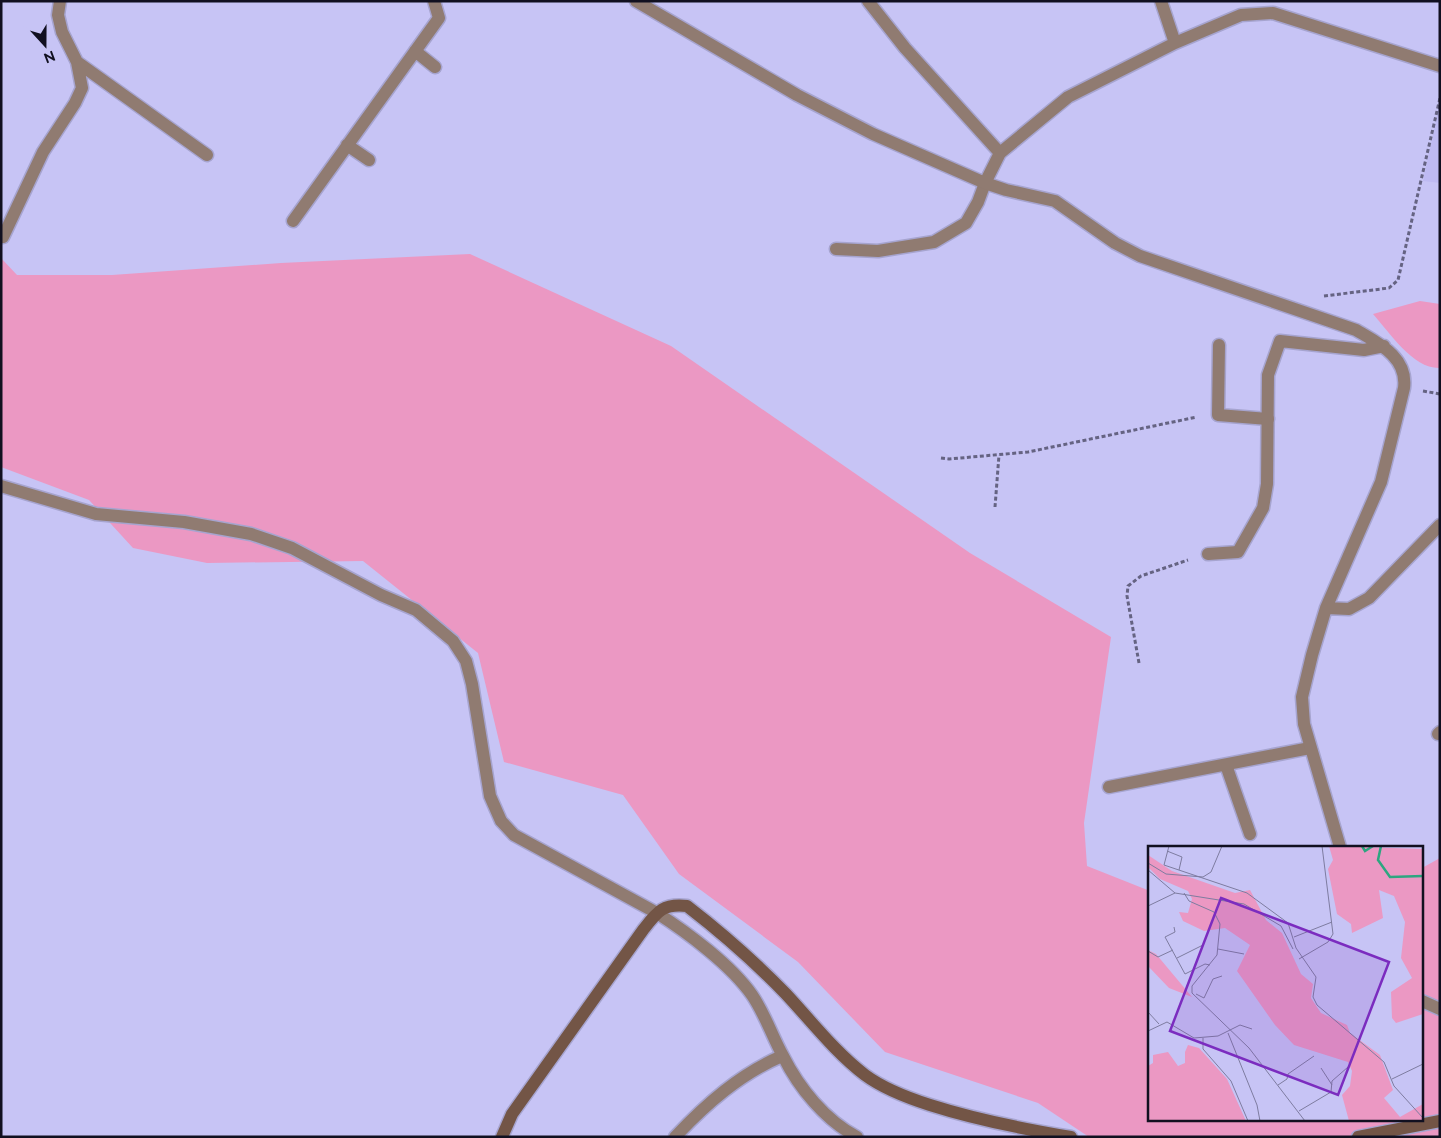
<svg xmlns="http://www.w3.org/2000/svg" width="1441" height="1138" font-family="Raleway,sans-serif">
<rect width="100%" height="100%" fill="#c7c4f5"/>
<path fill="#bebaf2" d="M1440,102v81l-17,-2z"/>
<path fill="#eb98c3" d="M470,254l201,92 299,207 141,84 -27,186 3,43 63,25v228h272v-251l18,-10v279h-351l-51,-34 -153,-51 -87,-90 -119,-88 -56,-79 -119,-33 -26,-109 -115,-92 -156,2 -74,-15 -44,-48 -88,-33v-209l16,17h95l169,-12z
M1420,301l20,3v64c-27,1 -50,-35 -67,-54z"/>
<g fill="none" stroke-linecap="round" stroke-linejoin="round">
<defs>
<path id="lane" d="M836,249l42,2 56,-9 32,-19 12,-21 7,-19
M1219,345l-1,70 50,4
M1438,734l2,-2
M1226,765l24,69
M1109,787l201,-39
M675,1137c31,-33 65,-63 107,-81"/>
<path id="street" d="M636,1l161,94 76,39 112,49 21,7 49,11 60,42 25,13 216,74c22,13 52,27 48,58l-23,94 -55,126 -14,47 -10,42 2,27 36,123
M868,1l37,47 95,105
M1161,1l14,42
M415,51l20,16
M77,62l130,93
M347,145l22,15
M985,183l15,-30 68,-56 107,-54 66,-28 32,-2 167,53
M293,221l146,-203 -5,-17
M3,237l40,-85 32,-49 7,-15 -5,-26 -15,-30 -4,-17 2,-14
M1,486l95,28 88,8 67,12 41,14 89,47 35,15 37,31 13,20 6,23 18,112 11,25 13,14 143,78c31,20 74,52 95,82 13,19 20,41 31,61 16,32 42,64 74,81
M1208,554l30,-2 25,-44 4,-24 1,-109 12,-34 84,9 20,-4
M1326,608l23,1 20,-11 71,-73
M1422,1001l18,8"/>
<path id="secondary" d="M502,1137l10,-23 131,-184c14,-18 20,-27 44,-24 35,27 68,56 99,88 26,28 49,58 79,81 19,14 43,23 65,30 47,15 93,24 141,32
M1358,1137l82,-16"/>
</defs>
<use href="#lane" stroke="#a6a4cf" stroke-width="15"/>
<use href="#street" stroke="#a6a4cf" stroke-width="15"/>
<use href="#secondary" stroke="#a6a4cf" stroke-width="15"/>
<path stroke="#656382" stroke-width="3" stroke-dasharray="4 2.5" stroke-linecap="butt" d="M1324,296l65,-8 9,-8 42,-182
M1423,391l17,3
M941,458l8,1 79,-7 169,-35
M995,507l4,-52
M1139,663l-12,-67 1,-10 13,-10 47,-16"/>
<use href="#lane" stroke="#907b71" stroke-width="12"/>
<use href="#street" stroke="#907b71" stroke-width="12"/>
<use href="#secondary" stroke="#735546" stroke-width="12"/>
</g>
<g transform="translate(1148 846)">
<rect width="275" height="275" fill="#c7c4f5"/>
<path d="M181,0l94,3v165l-27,9 -4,-5 -1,-26 21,-14 -11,-20 4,-36 -11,-26 -15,-6 4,28 -31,15 -1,-9 -14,-10 -9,-45 5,-9zM0,9l24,16 63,22 15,-3 16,30 16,13 19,41 12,10 -2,14 10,15 26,12 3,8 30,22 13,35 -9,8 16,19 23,-13v17h-74l-7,-26 8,-9 2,-15 -4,-9 -54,-17 -19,-20 -38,-54 13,-26 -25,-17 -21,3 -21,-10 -4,-9 9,1 4,-14 -4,-8 -28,-12 -12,-12zM0,104l8,4 36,43 -23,-9 -21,-22zM40,199l11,3 28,31 19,42h-98v-55l5,-3v-8l15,-3 10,14 7,-3v-11z" fill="#eb98c3"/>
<path fill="none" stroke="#2da680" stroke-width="2.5" d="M214,0l3,5 8,-5M233,0l-3,14 12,17 33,-1"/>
<path fill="none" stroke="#7e7ca0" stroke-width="1" d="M21,0l-5,19 83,28 41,30 8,25 20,29 -3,20 4,8 67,57 10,24 29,32M19,5l15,6 -3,13M0,17l18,11 37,3 8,-5 11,-26M0,24l27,23M36,47l5,8 25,11 6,12 -3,31 -25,31v7l57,55 56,73M0,60l27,-13 69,11 37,22 12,23M26,81l1,5 -10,5 20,37 20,-10 5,1M146,91l38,-15M70,103l26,5M0,105l10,6 15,-7M29,112l26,-13M151,113l29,-17 5,-8 -11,-88M48,148l8,4 9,-19 9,-3M0,166l11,12M0,185l19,-9 27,16 24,-2 22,-11 12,4M80,187l29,72 3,16M55,192v11l28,32 17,40M173,222l11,17M244,233l31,-15M130,239l9,-6 1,-5 26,-18M151,265l32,-19 1,-11 16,-14"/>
<path fill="#7b2cbf" fill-opacity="0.15" stroke="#7b2cbf" stroke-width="2.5" d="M73,52l168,64 -51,133 -168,-64z"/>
<rect width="275" height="275" fill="none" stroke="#111020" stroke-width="2.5"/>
</g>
<rect width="1441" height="1138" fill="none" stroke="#111020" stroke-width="5"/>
<g transform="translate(45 45) rotate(159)" stroke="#c7c4f5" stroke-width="4" paint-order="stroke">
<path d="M0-4L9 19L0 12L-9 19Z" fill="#111020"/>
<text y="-8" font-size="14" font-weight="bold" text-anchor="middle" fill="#111020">N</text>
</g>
</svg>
